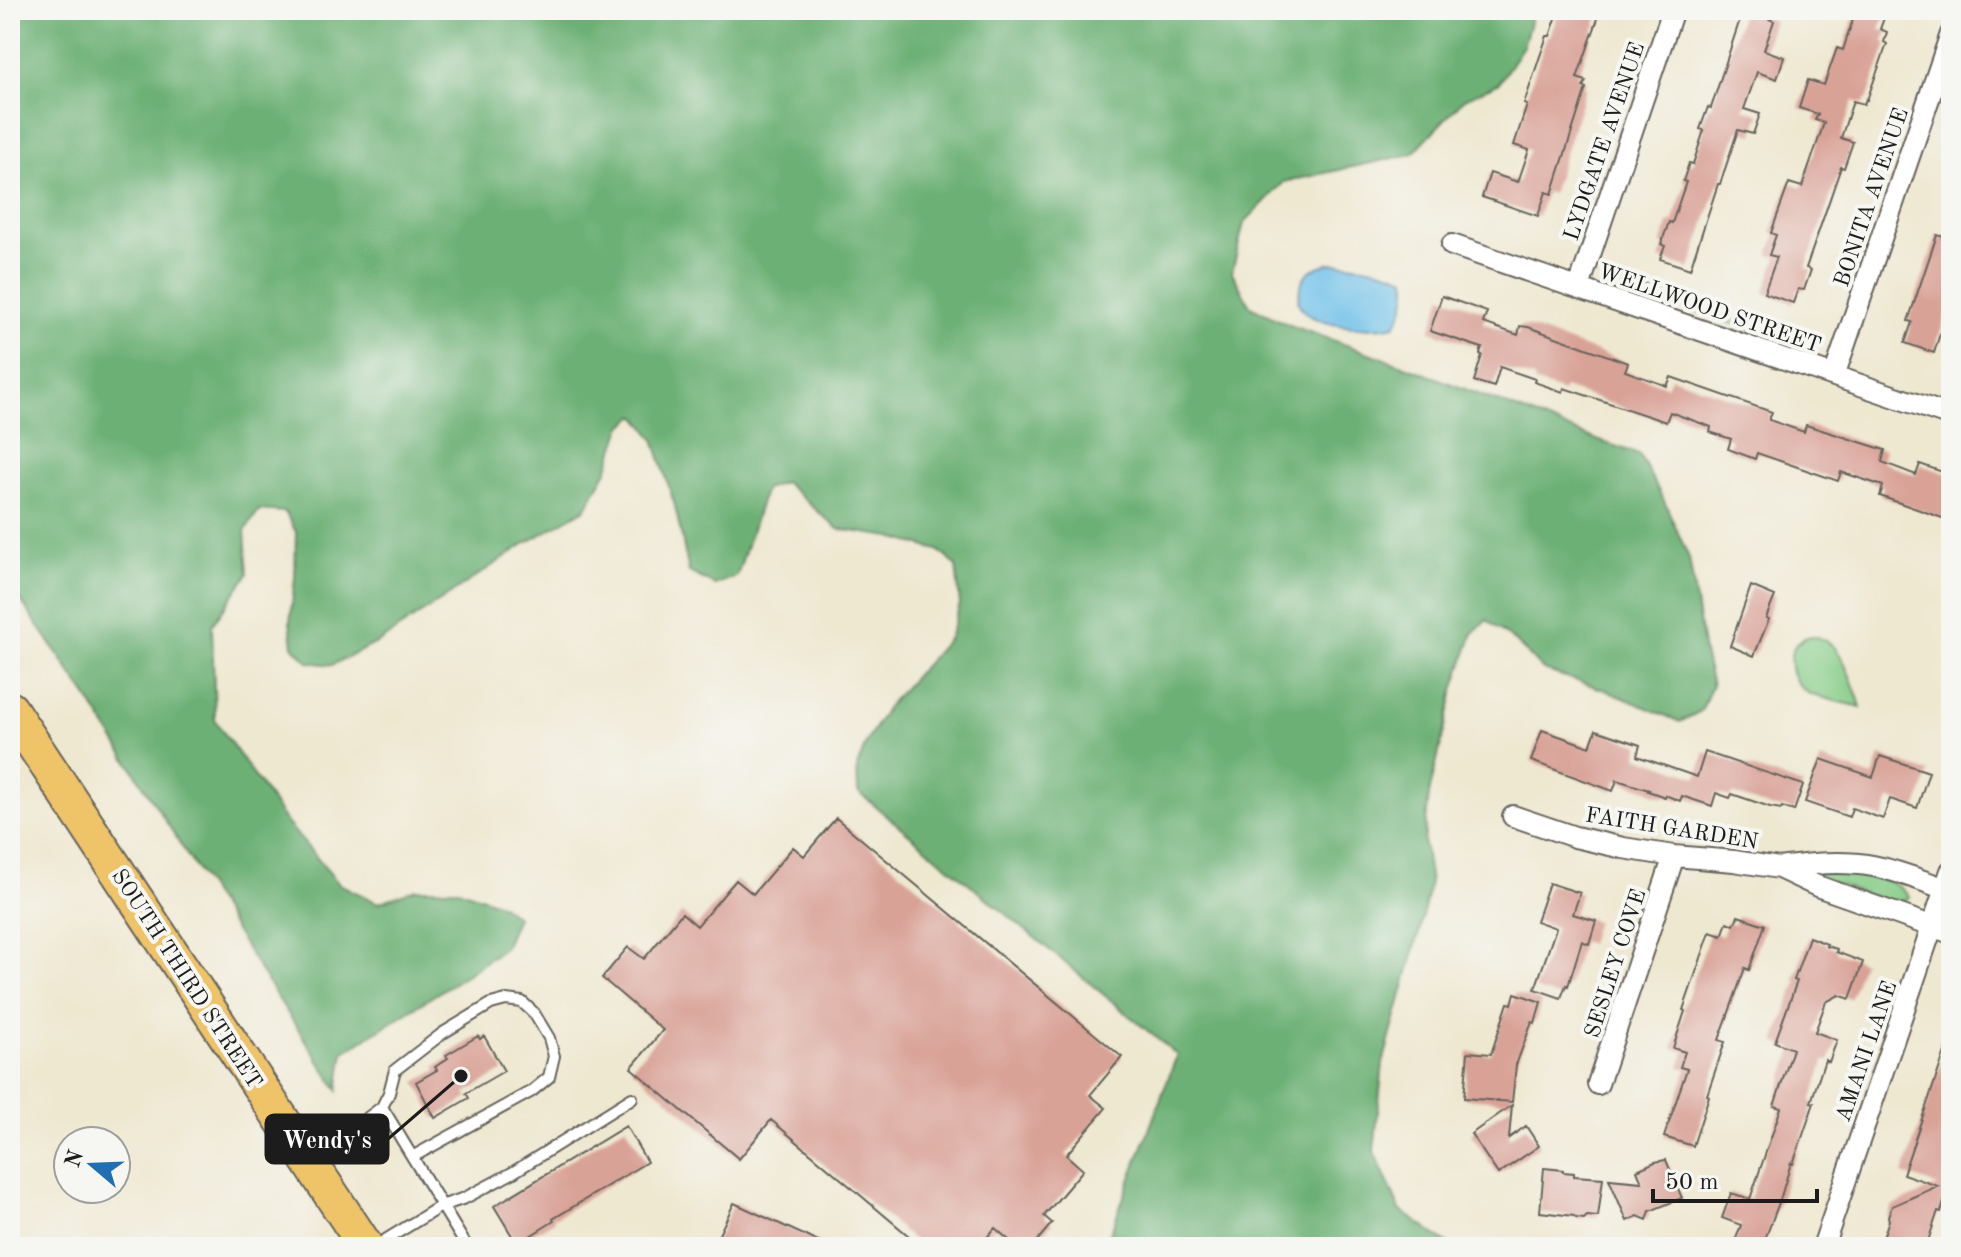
<svg xmlns="http://www.w3.org/2000/svg" width="1961" height="1257" font-family="'Old Standard TT',serif">
<rect width="100%" height="100%" fill="#f6f6f2"/>
<filter id="ink" filterUnits="userSpaceOnUse"><feTurbulence type="fractalNoise" baseFrequency=".0125" numOctaves="2"/><feDisplacementMap in="SourceGraphic" scale="16" xChannelSelector="R" yChannelSelector="G"/><feConvolveMatrix kernelMatrix="1 2 1 2 8 2 1 2 1" color-interpolation-filters="sRGB"/></filter>
<filter id="wash" filterUnits="userSpaceOnUse"><feTurbulence type="fractalNoise" baseFrequency=".006" numOctaves="4" result="noise"/><feDisplacementMap in="SourceGraphic" scale="32" xChannelSelector="R" yChannelSelector="G"/><feGaussianBlur stdDeviation="1.8" result="paint"/><feColorMatrix in="noise" values="0 0 0 0 0 0 0 0 0 0 0 0 0 0 0 0 0 1.4 0 .05"/><feComposite in="paint" operator="in"/></filter>
<g filter="url(#wash)">
<rect width="100%" height="100%" fill="#efe8d1"/>
<path fill="#86cc87" stroke="#517452" stroke-width="2" d="M1615,280l191,66 -14,-1 -164,-57z
M1812,636c24,4 29,20 38,40 4,11 8,20 11,31l-49,-12c-26,-11 -31,-55 0,-59z
M1819,872c29,3 71,-2 90,25 -2,2 -4,3 -6,4 -13,5 -67,-18 -82,-23l-4,-3z"/>
<path fill="#6cb074" stroke="#446648" stroke-width="2" d="M10,10h1524l-11,36 -25,38 -34,15 -52,55 -128,28 -40,41 -12,49 18,34 37,18 113,40 200,77 39,13 25,47 25,57 15,95 8,32 -11,26 -21,11 -75,-32 -62,-20 -25,-26 -31,-24 -14,13 -19,57 -25,104 -5,49 6,39 -10,47 -37,134 -9,88 26,59 52,37h-347l72,-192 -319,-263 -1,-25 9,-24 20,-35 63,-70 11,-34 -4,-38 -18,-16 -47,-13 -53,-8 -54,-47 -19,7 -28,87 -22,9 -26,-13 -14,-66 -21,-67 -18,-24 -14,12 -15,43 -22,39 -62,36 -144,97 -47,23 -24,-3 -15,-16 -3,-24 5,-45 1,-45 -11,-20 -26,-2 -14,21 3,43 -36,51 3,95 72,103 52,61 39,19 38,-14h42l42,15 17,13 -13,31 -41,29 -119,75 -6,38 -70,-107 -182,-288 -76,-110z"/>
<path fill="#6dc0e9" stroke="#446e82" stroke-width="2" d="M1329,263c28,1 51,4 77,15 3,16 -2,33 -11,47 -22,6 -85,3 -96,-21 -2,-4 0,-8 0,-12 5,-21 11,-22 30,-29z"/>
<g id="blocks">
<path fill="#d9a297" d="M1559,10h42l-24,68 9,3 -3,6 3,1 -34,106 -6,-2 -8,24 -56,-19 8,-24 28,9 11,-32 -15,-5 13,-40 -3,-1 15,-45 8,-23h3z
M1743,10h30l-4,9 5,2 -10,29 20,7 -7,22 -20,-7 -13,37 16,5 -7,20 -15,-4 -18,54h-2l-28,85 -30,-10 5,-13 -4,-2 8,-22 3,1 14,-41 -3,-1 6,-18 4,1 11,-34 -4,-1 8,-22 3,1z
M1856,10h31l-7,19 7,3 -3,10 3,2 -20,56 -1,-1 -2,5 -11,-3 -12,37 12,4 -9,26 -3,-1 -35,101 5,2 -7,20 -6,-1 -5,14 -29,-10 13,-36 -8,-2 7,-20 -5,-2 18,-50 13,4 22,-64 -9,-3 3,-6 -19,-6 9,-28 16,5 13,-37 6,2z
M1937,235l14,4v59l-17,55 -29,-10 7,-21 -4,-1z
M1442,296l45,16 -4,11 35,12 2,-9 8,1 100,36 -3,8 42,15 4,-9 101,35 -3,8 35,12 2,-7 79,25 -3,12 34,13 4,-11 31,11v46l-71,-25 3,-10 -42,-14 -3,9 -81,-28 -2,6 -27,-10 3,-10 -21,-7 1,-5 -41,-15 -4,10 -102,-34 -1,4 -29,-10 1,-3 -35,-12 -6,20 -20,-6 8,-26 -2,-1 2,-6 -52,-17z
M1751,586l24,10 -9,22 3,1 -15,37 -24,-10z
M1542,730l48,17 6,-17 44,15 -3,11 60,21 8,-25 98,33 -9,26 -12,-4 -1,2 -11,-2 -38,-13 -2,4 -14,-5 -4,13 -30,-10 -2,5 -15,-6v2l-17,-6 1,-1 -32,-10 -4,11 -82,-30z
M1880,756l49,16 -12,36 -27,-9 -7,20 -31,-11 -3,9 -44,-15 16,-43 52,18z
M836,818l286,239 -32,38 16,13 -40,47 17,15 -39,46 8,7 -20,24h-15l-22,-19 -16,19h-57l-151,-127 -32,39 -108,-91 32,-38 -61,-52 26,-31 16,12 38,-46 15,13 39,-46 17,14 40,-47 11,9z
M1549,883l31,10 -7,21 23,7 -7,23 -7,-3 -14,45 -2,-1 -5,13 -26,-9 21,-61 -20,-7z
M1738,916l27,9 -16,45 -4,-2 -26,72 6,2 -18,53 2,1 -16,50 -29,-9 23,-68 -7,-2 5,-15 -12,-4 12,-37 -2,-1 27,-78 12,4 5,-14 7,3z
M1809,937l18,7 -1,2 11,3 -1,3 27,10 -13,37 -11,-4 -13,7 -11,30 22,8 -8,22 -4,-2 -14,42 3,1 -21,61 -2,-1 -11,37 -18,47h-29l8,-22 -19,-7 9,-25 19,6 31,-91 -7,-2 19,-57 -18,-7 22,-61 -3,-1z
M1515,993l26,9 -6,21 -3,-1 -16,43 -4,37 -48,-4 4,-46 23,2 17,-51 4,1z
M478,1036l2,3 4,-3 20,35 -38,22 3,5 -34,20 -19,-36 21,-12 -2,-3 13,-9 -2,-3z
M1948,1043h3v148l-3,-1 -7,22 -3,-1 -12,36h-46l9,-27 -1,-4 4,-10 46,-20 -35,-12z
M1512,1105l-3,33 17,-12 13,20 -41,28 -27,-40z
M626,1126l21,36 -94,57 1,2 -37,23 -23,-38z
M1666,1160l16,38 -32,13 -3,9 -9,-4 -11,5 -18,-42 33,3 -5,-12 18,-8z
M1544,1168l19,2v2l11,1v3l29,2 -5,39 -11,-1 -3,3 -8,-1 -2,-2 -34,-4z
M734,1203l96,44h-117z"/>
</g>
</g>
<g filter="url(#ink)">
<use href="#blocks" fill-opacity="0" stroke="#66635b" stroke-width="2"/>
<g fill="none" stroke-linecap="round" stroke-linejoin="round">
<defs>
<path id="service" d="M382,1107l85,140
M312,1159l70,-52 7,-14 6,-23 48,-37 48,-29 15,-4 16,2 12,11 15,25 5,18 -5,21 -17,14 -118,65
M374,1247l67,-41 24,-8 47,-25 120,-75"/>
<path id="minor" d="M1452,245l499,171
M1579,287l94,-277
M1834,376l117,-342
M1513,816l62,21 48,11 51,8 60,5 45,7 38,18 134,47
M1779,868c31,-4 62,-8 94,-2 27,5 52,16 78,25
M1598,1084l76,-228
M1823,1247l128,-376"/>
<path id="trunk" d="M10,709l356,538"/>
</defs>
<use href="#service" stroke="#66635b" stroke-width="14"/>
<use href="#minor" stroke="#66635b" stroke-width="24"/>
<use href="#trunk" stroke="#66635b" stroke-width="38"/>
<use href="#service" stroke="#fff" stroke-width="10"/>
<use href="#minor" stroke="#fff" stroke-width="20"/>
<use href="#trunk" stroke="#efc469" stroke-width="34"/>
</g>
</g>
<g text-anchor="middle" stroke-width="8" stroke-linejoin="round" paint-order="stroke">
<g font-size="22" fill="#1c1c1c" stroke="#f6f6f2">
<text transform="translate(1603 141) rotate(-71)" y="8">LYDGATE AVENUE</text>
<text transform="translate(1870 197) rotate(-71)" y="8">BONITA AVENUE</text>
<text transform="translate(1710 307) rotate(19)" y="8">WELLWOOD STREET</text>
<text transform="translate(1672 827) rotate(9)" y="8">FAITH GARDEN</text>
<text transform="translate(1614 963) rotate(-72)" y="8">SESLEY COVE</text>
<text transform="translate(188 978) rotate(57)" y="8">SOUTH THIRD STREET</text>
<text transform="translate(1865 1051) rotate(-71)" y="8">AMANI LANE</text>
</g>
</g>
<path fill="none" stroke="#1c1c1c" stroke-width="3" d="M461 1076L388 1139"/>
<circle fill="#1c1c1c" stroke="#f6f6f2" stroke-width="3" cx="461" cy="1076" r="8"/>
<rect fill="#1c1c1c" stroke="#1c1c1c" stroke-width="3" x="266" y="1115" width="122" height="48" rx="8"/>
<g font-size="24" text-anchor="middle" font-weight="bold" fill="#fff">
<text x="327" y="1148">Wendy's</text>
</g>
<rect width="1961" height="1257" fill="none" stroke="#f6f6f2" stroke-width="40"/>
<g transform="translate(92 1165) rotate(289)"><circle r="38" fill="#f6f6f2" stroke="#9f9f9c" stroke-width="2"/>
<path d="M0-6L14 30L0 20L-14 30Z" fill="#1f6fb2"/>
<text y="-12" font-size="22" font-weight="bold" text-anchor="middle" fill="#1c1c1c">N</text>
</g>
<path d="M1653 1189v12h164v-12" fill="none" stroke="#1c1c1c" stroke-width="4"/>
<text x="1665" y="1189" font-size="24" fill="#1c1c1c" stroke="#f6f6f2" stroke-width="6" paint-order="stroke">50 m</text>
</svg>
